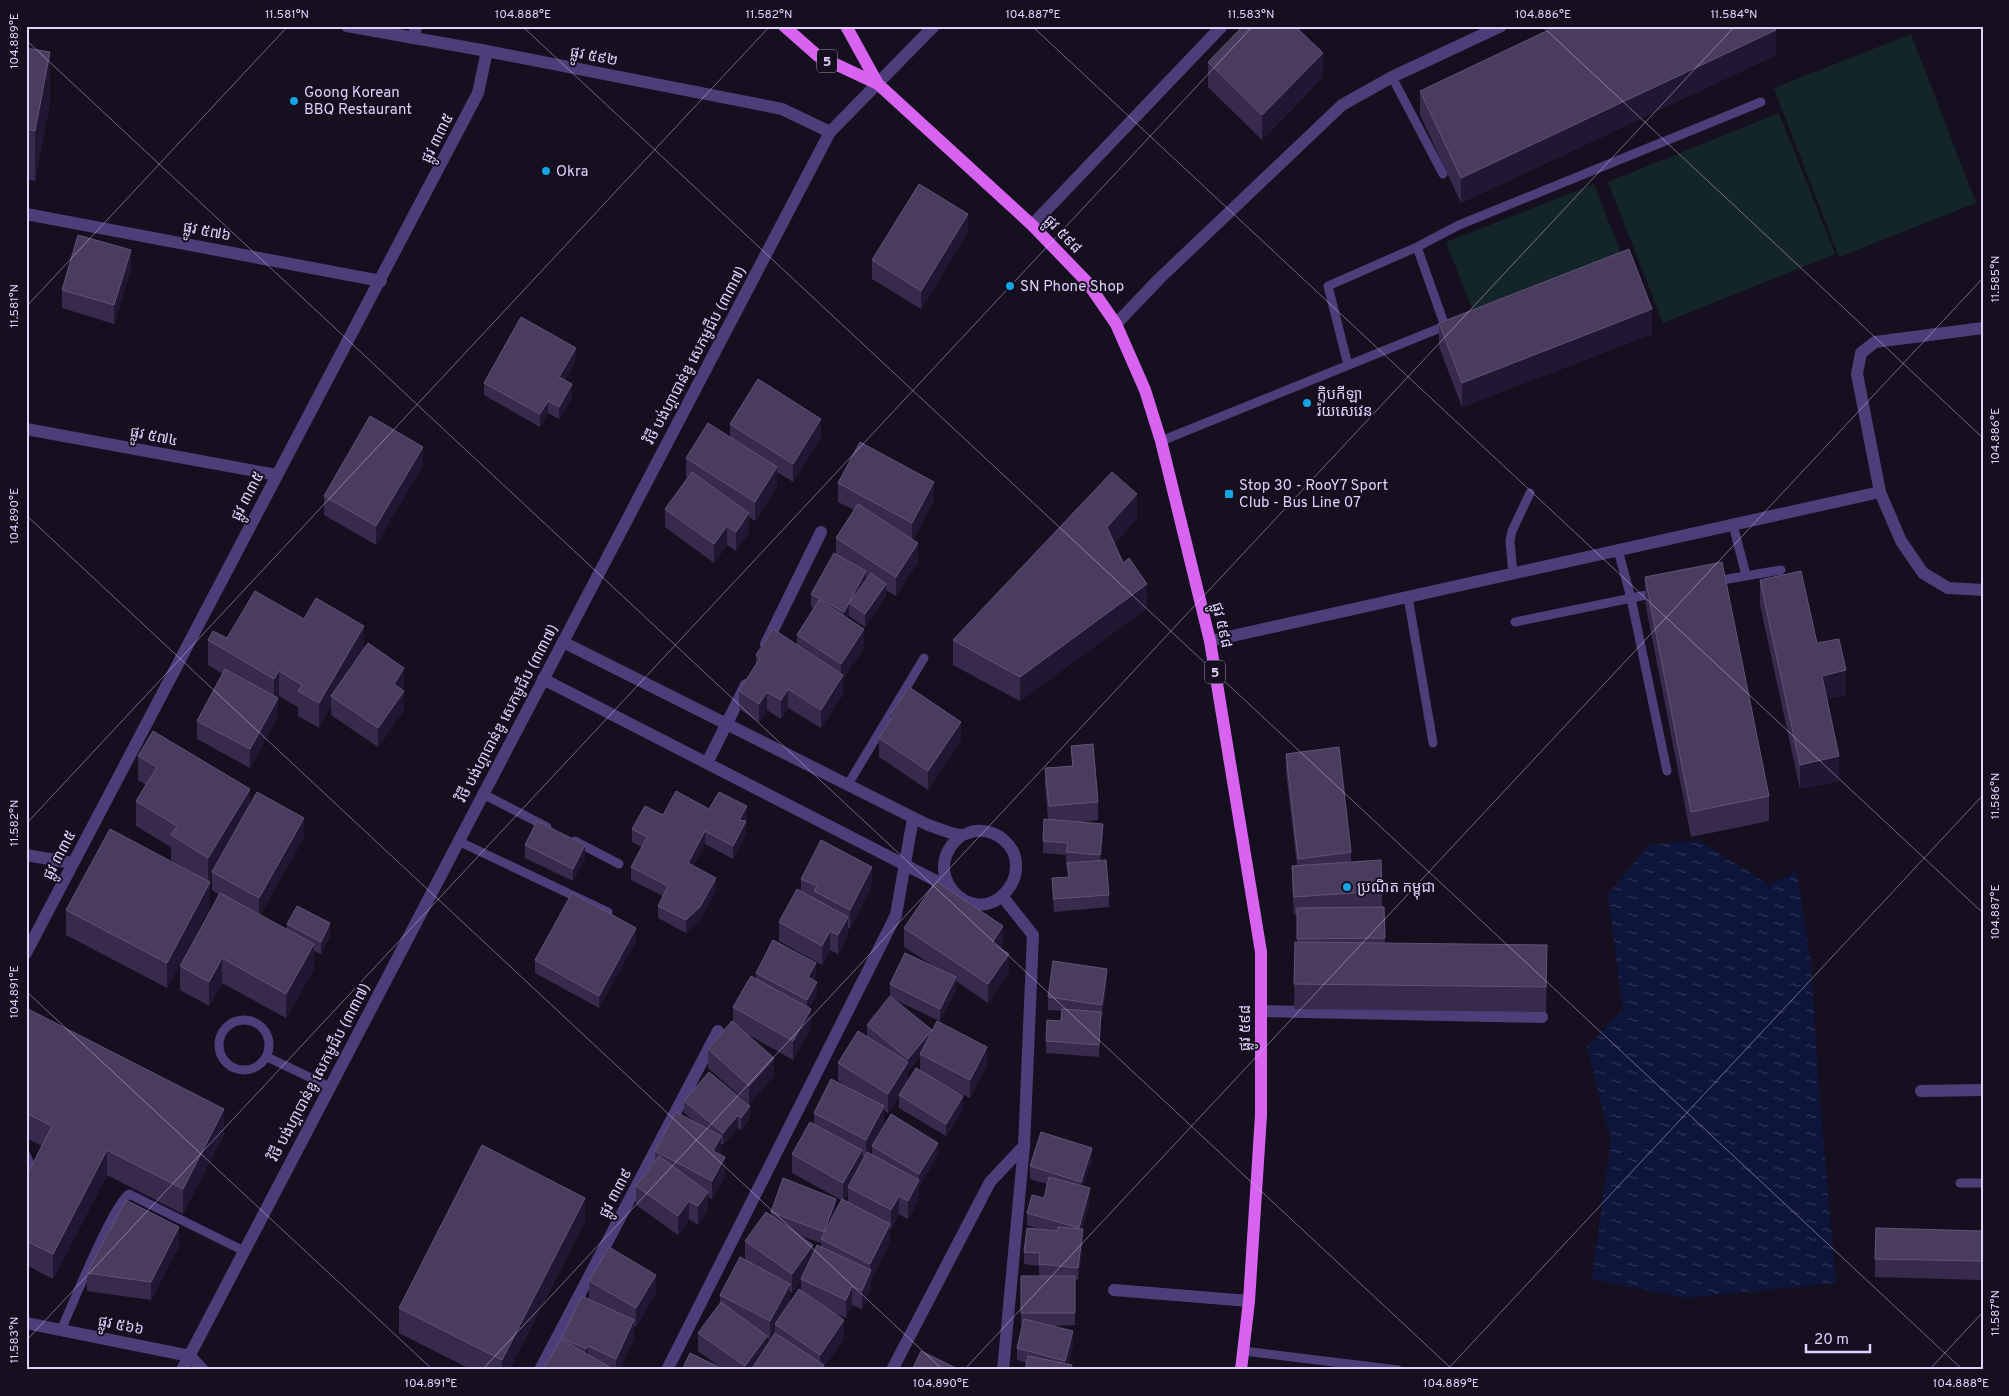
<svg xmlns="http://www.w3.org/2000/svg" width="2009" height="1396" font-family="Overpass,'Noto Sans Khmer',sans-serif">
<defs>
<pattern id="water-ripples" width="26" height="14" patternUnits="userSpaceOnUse" patternTransform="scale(1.25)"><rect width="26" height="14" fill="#0e153a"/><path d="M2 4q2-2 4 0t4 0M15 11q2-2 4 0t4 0" fill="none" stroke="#313657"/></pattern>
</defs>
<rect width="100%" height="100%" fill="#150f20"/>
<path fill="#132529" d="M1911,34l65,169 -137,54 -65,-169z
M1779,113l56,141 -172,69 -55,-141z
M1594,184l33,85 -148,58 -33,-85z"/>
<path fill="url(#water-ripples)" d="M1699,840l70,45 28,-14 14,94 9,137 16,181 -150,15 -94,-19 19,-138 -24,-94 36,-38 -15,-115 41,-49z"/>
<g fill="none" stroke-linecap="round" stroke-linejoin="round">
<path stroke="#4d3e7a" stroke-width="9" d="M1392,77l51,97
M1348,365l-20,-79 89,-39
M1161,441l284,-115 -28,-79 42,-22 302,-123
M1733,525l13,50
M1618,550l13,48 36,173
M1513,574l-3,-33 2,-10 18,-38
M1716,581l65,-11
M1408,597l25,146
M1515,622l141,-29
M847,786l77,-128
M483,794l64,33
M458,841l150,71
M575,841l44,23
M219 1045a25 25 0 1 1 50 0a25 25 0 1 1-50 0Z
M267,1057l63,30
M26,1155l4,9 -4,11
M1960,1183h23
M61,1330c11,-24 52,-126 68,-136l115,57
M1244,1351l154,19"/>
<path stroke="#4d3e7a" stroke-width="12" d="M412,38l5,-12
M26,214l355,67
M1032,225l190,-199
M1116,324l43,-45 183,-174 50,-28 109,-51
M1983,328l-108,14 -14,11 -4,21 23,118 21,49 22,32 25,15 35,2
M26,429l251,46
M1210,641l670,-149
M563,642l365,183c10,3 22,9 33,10 5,0 10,-4 15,-4 20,-2 41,14 40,36 0,11 -4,19 -12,27 -33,34 -89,-23 -42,-59
M766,644l55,-112
M543,679l407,209
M707,763l39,-78
M26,855l47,8
M1002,896l31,39 -9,211 -21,224
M26,953l452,-860 9,-42
M1261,1011l281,6
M1921,1091l62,-1
M1114,1290l135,11
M190,1356l13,14
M540,1370l178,-339
M667,1370l229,-455 17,-97
M892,1370l98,-188 34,-36"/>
<path stroke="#4d3e7a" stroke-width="12" d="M347,26l140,25 295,58 48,23
M26,1323l164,33
M182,1370l648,-1238 104,-106"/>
<path stroke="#d963f1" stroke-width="12" d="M784,26l34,30 60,28 154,141 55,57 29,42 29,66 16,51 49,200 51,311v163l-12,186 -8,69
M846,26l32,58"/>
</g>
<path fill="#382a4c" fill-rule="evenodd" d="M26,48l24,54 -15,79 -9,-2z
M1776,55l-315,148 -41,-88v-24z
M1208,62l115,15 -61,63 -54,-53z
M968,232l-47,77 -49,-30v-19z
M131,269l-17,55 -52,-16v-18z
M1439,323l213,11 -190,73 -23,-60z
M576,360l-11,20 7,17 -13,22 -11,-6 -8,14 -56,-32v-12z
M730,424l91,14 -28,44 -16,-10v14l-22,35 -6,-4v15l-13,19 -9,-6 -13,18 -49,-36v-18l23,-31 -2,-1v-19l44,-21z
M423,465l-47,80 -52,-30v-19z
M838,483l96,18 -21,39 5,22 -22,34 -10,-6v7l-21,30 -16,-11v-2l-2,4 17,30 -21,31v15l-22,34 -33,-20 -7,11 -14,-9 -8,12 -20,-13v-18l17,-25v-11l41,-10v-10l17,-27 -3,-1v-13l25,-40v-16l18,-28 -16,-8z
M1137,519l-23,24 33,65 -127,93 -67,-36v-25z
M1645,577l124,219v25l-78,16 -46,-235z
M1760,580l57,63 29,52 -19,4 12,82 -39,8 -40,-184z
M304,619l60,30 40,38 -2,3 2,20 -26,37 -47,-32v-9l-12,22 -21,-12v-9l-19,-11 -1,2v18l-28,52 -53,-29v-18l26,-47 -15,-9v-25l19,-2z
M891,713l70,27 -33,50 -49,-33v-19l12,-19z
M1071,746l27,56v18l-16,2 21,14 -2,24 8,35v12l-55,5 -2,-21v-13l16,-1 -1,-12h-1v-10l-23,-2v-12l5,-22 -3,-32v-19l27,-2z
M1286,754l65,98v10l31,29v16l3,36 162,26 -1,43 -252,-3 1,-67h2v-27h-3l-2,-31v-18l5,-1 -11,-93z
M138,756l112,49 54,32 -44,78 27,15v-6l43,12 -9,18 -7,-3v18l-28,49 -64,-35 -13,23 -29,-16v-24l39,-71 -7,-5v-14l-3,6 1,25 -43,81 -101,-53v-25l129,-36 -24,-14v-13l-35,-21v-25l10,-16 -8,-5z
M709,809l38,10 -2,2 1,13 -13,25 -28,-15 -12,21 23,25 -16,30 -14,13 -28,-15v-12l5,-10 -32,-16v-13l11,-20 -10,-5v-13l31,-14z
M525,845l60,13 -12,23 -48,-23z
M801,879l71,6 -22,44 -2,-1v8l-10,18 -8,-4 -8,15 -43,-24v-19l22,-31z
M904,928l99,17 -2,4 8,23 -21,31 -32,-22v9l-16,31 -47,-22 39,31 55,35 -17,33 -26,-13 19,24 -17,27 -47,-28v-12l-11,17 -4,-3v14l-8,15 62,16 -19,31v13l-11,20 -9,-5 -8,15h-1v14l-19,37v8l-9,21 -10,-4 -6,13 -14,-6 12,27 -20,28v3h-142l39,-2 -23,-17v-18l22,-29v-9l25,-36v-18l26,-26v-3l65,-2 5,-10 -49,-27v-19l22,-30v-11l35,-25 -11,-7v-18l29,-27v-11l23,-28v-13l45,-17 -31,-20zM920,1057v13l-12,10v-9zM872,1147v8l-3,-2zM862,1156l2,2 -2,4zM848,1193v10l-4,-3zM798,1235l23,8v4l-8,8zM801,1280v11l-11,11v-10l2,1zM775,1332v2l-8,12v-8l3,2z
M636,941l-37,67 -64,-35v-13z
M756,973l60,2 -3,5 4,14 -8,14 2,20 -18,32 -46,-26 27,42 -25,28 -41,-36v-19l25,-28v-14l23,-29z
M1107,982l-5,35h-1l-2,40 -53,-4v-12l15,-20 1,-10 -14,-1v-13z
M26,1008l198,126 -41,80 -76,-39 -54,104 -27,-14v-88l16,-31 -16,-8z
M684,1101l66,18 -9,11 -3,-2 -15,17 -2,-1v11l4,21 -13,23 -4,-2v13l-10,15 -9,-6 -11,16 -42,-30v-19l19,-26v-9l40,-29 -11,-9z
M1092,1160l-9,26 7,15 -8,28 1,12 -5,39h-3v45l-25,1 23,18 -5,20 4,6 -45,-7 -10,-3v-12l5,-22h-1v-50h18v-10l-15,-2v-12l18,-22 -15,-5v-12l17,-15 3,-14 -17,-5v-13z
M585,1222l-76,148h-37l-73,-37v-25z
M1983,1231v49l-108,-3v-18z
M179,1246l-28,54 -64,-9v-18z
M589,1281l67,12 -20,34 -2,-2v14l-14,31h-77l19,-30v-2l27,-39z"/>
<path fill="#221733" d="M1776,30v25l-315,148v-25z
M50,52v50l-15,79v-50z
M1323,53v24l-61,63v-25z
M968,214v18l-47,77v-18z
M131,250v19l-17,55v-19z
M1652,309v25l-190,73v-24z
M576,348v12l-17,30v-13z
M572,384v13l-13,22v-12z
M548,401v12l-8,14v-13z
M821,419v19l-28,44v-18z
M423,447v18l-47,80v-19z
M777,467v19l-22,35v-19z
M934,482v19l-22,41v-19z
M1137,494v25l-30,33v-25z
M749,513v19l-13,19v-19z
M727,526v19l-13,18v-19z
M918,543v19l-22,34v-19z
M866,571v12l-17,20v11l-5,10v-12z
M886,584v13l-21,30v-13z
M1147,584v24l-127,93v-24z
M364,626v25l-33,45v10l-12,22v-25z
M864,629v19l-21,31v15l-22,34v-18l20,-32v-14z
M404,668v19l-10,15v-18z
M1846,670v25l-24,5v-24z
M279,671v25l-5,8v-25z
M788,689v19l-7,11v-19z
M404,691v19l-26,37v-19z
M767,692v18l-8,12v-18z
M278,698v18l-28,52v-19z
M961,722v18l-33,50v-19z
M1839,756v25l-39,8v-24z
M250,789v25l-38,58v4l-4,6v-24z
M747,806v13l-8,13v-12z
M304,818v19l-45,80v-19z
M746,821v13l-13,25v-13z
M1103,824v12l-3,31v-12z
M705,831v13l-17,31v-12z
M585,845v13l-12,23v-12z
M872,867v18l-22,44v-19z
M716,878v12l-16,30 -14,13v-13z
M210,882v25l-43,81v-25z
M848,917v19l-10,18v-19z
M330,923v13l-9,18v-12z
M1003,926v19l-11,17v-19z
M636,928v13l-37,67v-12z
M830,931v19l-8,15v-19z
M314,944v25l-28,49v-24z
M1009,954v18l-21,31v-19z
M222,958v25l-13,23v-24z
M816,963v12l-8,14v-12z
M1107,969v13l-5,35v-12z
M956,977v13l-16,31v-12z
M817,982v12l-10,19v-13z
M811,1009v19l-18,32v-19z
M1101,1012v13l-2,32v-12z
M932,1030v13l-12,11v3l-12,14v10l-20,32v-19l20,-31v-4z
M987,1047v18l-17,33v-18z
M774,1058v18l-25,28v-18z
M963,1096v13l-17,27v-12z
M750,1106v13l-9,11v-12z
M884,1106v18l-18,35v-19z
M224,1109v25l-41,80v-25z
M738,1115v13l-15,17v-12z
M721,1136v18l-8,16v-19z
M938,1143v12l-19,31v13l-11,20v-18l11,-20v-7z
M1092,1148v12l-11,35v-13z
M107,1150v25l-54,104v-25z
M862,1150v19l-14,18v6l-5,9v-19z
M725,1157v19l-13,23v-18z
M1090,1188v13l-11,39v-12z
M708,1192v18l-10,15v-19z
M899,1196v18l-8,15v-19z
M585,1198v24l-76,148h-7v-10z
M836,1199v12l-12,29v-8z
M689,1201v18l-11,16v-19z
M890,1224v19l-19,37v8l-9,21v-18l8,-19v-8z
M179,1227v19l-28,54v-18z
M1083,1229v12l-5,39v-12z
M813,1245v18l-21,30v-19z
M656,1275v18l-20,34v-19z
M790,1284v18l-15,22v8l-5,8v-19z
M852,1286v19l-6,13v-18z
M634,1320v19l-14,31h-4v-11z
M844,1320v19l-20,28v3h-4v-15z
M1073,1331v13l-7,26h-1v-9z
M767,1336v19l-14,12v3h-8v-4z
M588,1346v19l-2,3v-19z"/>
<path fill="#4a3c5f" stroke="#615377" d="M1243,26h52l28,27 -61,62 -54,-53z
M1557,26h217l2,4 -315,148 -41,-87z
M26,48l24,4 -15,79 -9,-2z
M919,184l49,30 -47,77 -49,-31z
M78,235l53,15 -17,55 -52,-15z
M1629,249l23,60 -190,74 -23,-60z
M521,317l55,31 -17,29 13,7 -13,23 -11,-6 -8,13 -56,-31z
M758,379l63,40 -28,45 -63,-40z
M370,416l53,31 -47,79 -52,-30z
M708,423l69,44 -22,35 -69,-44z
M860,442l74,40 -22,41 -74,-40z
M692,472l57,41 -13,19 -9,-6 -13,18 -49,-35z
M1112,472l25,22 -30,33 16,36 6,-5 18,26 -127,93 -67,-37z
M858,504l60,39 -22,34 -60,-39z
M834,553l32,18 -22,41 -33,-18z
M1722,562l47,234 -78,16 -46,-235z
M1801,571l16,72 22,-4 7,31 -24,6 17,80 -39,9 -40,-185z
M871,573l15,11 -21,30 -16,-11z
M255,591l49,28 12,-21 48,28 -45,77 -21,-12 4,-6 -23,-14 -5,8 -66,-39 5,-9 14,7z
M819,600l45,29 -23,35 -44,-29z
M773,629l70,46 -22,35 -33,-21 -7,11 -14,-8 -8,12 -20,-13 21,-33 -4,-3z
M368,643l36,25 -10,16 10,7 -26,37 -47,-32z
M225,669l53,29 -28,51 -53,-28z
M909,687l52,35 -33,49 -49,-33 15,-23 -3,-2z
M153,731l97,58 -42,69 -37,-23 6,-9 -41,-25 21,-34 -19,-11z
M1093,744l5,58 -49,4 -4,-38 28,-2 -2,-20z
M1339,747l12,105 -53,7 -12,-105z
M676,791l33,18 10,-17 28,14 -8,14 7,1 -13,25 -28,-15 -17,32 28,15 -16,29 -14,13 -28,-14 10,-20 -37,-19 16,-30 -15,-8 13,-23 18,9z
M257,792l47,26 -45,80 -47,-26z
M1044,819l59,5 -3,31 -34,-3 2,-9 -25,-2z
M537,821l48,24 -12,24 -48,-24z
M110,829l100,53 -43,81 -101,-53z
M821,840l51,27 -22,43 -36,-19 3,-5 -16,-7z
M1106,860l3,35 -55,4 -2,-21 17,-1 -2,-14z
M1381,860l1,31 -88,6 -2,-31z
M936,881l67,45 -11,17 17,11 -21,30 -84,-56z
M797,889l51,28 -10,18 -8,-4 -8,15 -43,-24z
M220,893l94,51 -28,50 -64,-36 -13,24 -29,-16z
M572,893l64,35 -37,68 -64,-36z
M297,906l33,17 -9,19 -34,-18z
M1384,907l1,31 -88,1v-31z
M773,940l43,23 -8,14 9,5 -10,18 -51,-27z
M1295,942l252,3 -1,42 -252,-3z
M905,953l51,24 -16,32 -50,-25z
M1053,961l54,8 -5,36 -54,-8z
M751,976l60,33 -18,32 -60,-34z
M890,996l42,34 -24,29 -41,-34z
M26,1008l198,101 -41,80 -76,-39 -54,104 -27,-13v-64l26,-51 -26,-13z
M1062,1009l39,3 -2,33 -53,-4 1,-21 14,1z
M732,1021l42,37 -25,28 -41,-37z
M937,1021l50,26 -17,33 -50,-26z
M858,1031l50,31 -20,32 -50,-31z
M916,1068l47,28 -17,28 -47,-29z
M709,1072l41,34 -9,12 -3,-3 -15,18 -39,-32z
M831,1079l53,27 -18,34 -52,-27z
M676,1112l45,24 -8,15 12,6 -13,24 -57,-30z
M891,1114l47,29 -19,31 -47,-28z
M810,1122l52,28 -19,33 -51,-29z
M1041,1132l51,16 -11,34 -51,-16z
M482,1145l103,53 -83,162 -103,-52z
M867,1152l52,28 -11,21 -9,-5 -8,14 -43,-23z
M659,1156l49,36 -10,14 -9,-5 -11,15 -42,-30z
M1049,1177l41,11 -11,40 -52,-15 5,-18 12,3z
M783,1178l53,21 -12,33 -53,-20z
M842,1199l48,25 -20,40 -49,-25z
M126,1200l53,27 -28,55 -64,-9z
M766,1212l47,33 -21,29 -47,-33z
M1058,1227l25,2 -5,39 -39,-4 1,-11 -16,-1 3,-24 30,3z
M1876,1228l107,3v30l-108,-2z
M817,1245l54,25 -9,21 -10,-5 -6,14 -45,-21z
M609,1247l47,28 -20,33 -47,-27z
M740,1257l50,27 -20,37 -50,-26z
M1021,1276h54v37h-54z
M799,1289l45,31 -24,35 -45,-31z
M582,1296l52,24 -18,39 -28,-13 -2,3 -24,-11z
M721,1302l46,34 -22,30 -47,-33z
M1024,1319l49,12 -8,30 -48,-13z
M775,1333l49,32 -3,5h-63l-5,-3z
M561,1339l50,29 -1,2h-67z
M921,1351l39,19h-48z
M690,1353l35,17h-43z
M1028,1356l44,9 -1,5h-46z"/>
<path fill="none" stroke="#dfd2fb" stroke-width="1" stroke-opacity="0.45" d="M522,26l1441,1344M1032,26l951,887M1542,26l441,412M26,40l1427,1330M26,307l262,-281M26,515l917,855M26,824l744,-798M26,991l407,379M26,1341l1227,-1315M482,1370l1253,-1344M964,1370l1019,-1092M1447,1370l536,-575M1929,1370l54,-58"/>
<g fill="#15a4e4" stroke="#150f20" stroke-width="2">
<circle cx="294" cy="101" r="5"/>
<circle cx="546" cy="171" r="5"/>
<circle cx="1010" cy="286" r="5"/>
<circle cx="1307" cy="403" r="5"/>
<rect x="1224" y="489" width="10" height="10" rx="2.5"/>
<circle cx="1347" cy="887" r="5"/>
</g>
<g text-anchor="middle" stroke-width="4" stroke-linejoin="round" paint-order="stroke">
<g fill="#150f20" stroke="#a298b9" stroke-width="1">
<rect x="817" y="49.5" width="20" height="23" rx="4"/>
<rect x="1205" y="660.5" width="20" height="23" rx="4"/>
</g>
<g font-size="14" font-weight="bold" fill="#dfd2fb">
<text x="827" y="66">5</text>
<text x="1215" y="677">5</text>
</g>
<g font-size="15" fill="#dfd2fb" stroke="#150f20">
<text transform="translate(594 56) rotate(11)" y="5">ផ្លូវ ៥៩២</text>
<text transform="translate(437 138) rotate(-63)" y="5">ផ្លូវ ៣៣៥</text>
<text transform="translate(207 231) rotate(11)" y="5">ផ្លូវ ៥៧៦</text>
<text transform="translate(1063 234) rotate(46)" y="5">ផ្លូវ ៥៩៨</text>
<text transform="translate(695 355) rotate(-62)" y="5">វិថី បង់ហ្គាបាន់ឌូ សេកមូជីប (៣៣៧)</text>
<text transform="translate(154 436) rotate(11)" y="5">ផ្លូវ ៥៧៤</text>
<text transform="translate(247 496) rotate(-62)" y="5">ផ្លូវ ៣៣៥</text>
<text transform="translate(1222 625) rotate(77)" y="5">ផ្លូវ ៥៩៨</text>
<text transform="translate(507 713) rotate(-62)" y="5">វិថី បង់ហ្គាបាន់ឌូ សេកមូជីប (៣៣៧)</text>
<text transform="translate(59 855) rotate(-62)" y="5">ផ្លូវ ៣៣៥</text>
<text transform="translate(1245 1028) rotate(-90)" y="5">ផ្លូវ ៥៩៨</text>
<text transform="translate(319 1072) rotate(-62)" y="5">វិថី បង់ហ្គាបាន់ឌូ សេកមូជីប (៣៣៧)</text>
<text transform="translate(615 1193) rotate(-62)" y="5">ផ្លូវ ៣៣៩</text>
<text transform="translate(121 1325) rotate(11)" y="5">ផ្លូវ ៥៦៦</text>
</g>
<g font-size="15" fill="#dfd2fb" stroke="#150f20" text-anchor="start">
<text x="304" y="97">Goong Korean<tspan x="304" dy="17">BBQ Restaurant</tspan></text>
<text x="556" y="176">Okra</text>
<text x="1020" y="291">SN Phone Shop</text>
<text x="1317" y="399">ក្លិបកីឡា<tspan x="1317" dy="17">រ៉យសេវេន</tspan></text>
<text x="1239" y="490">Stop 30 - RooY7 Sport<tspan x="1239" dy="17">Club - Bus Line 07</tspan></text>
<text x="1357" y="892">ប្រណិត កម្ពុជា</text>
</g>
</g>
<rect width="2009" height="1396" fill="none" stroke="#150f20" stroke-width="55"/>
<path d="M1806 1344v8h64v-8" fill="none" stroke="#dfd2fb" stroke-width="2.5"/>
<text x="1814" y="1344" font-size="15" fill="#dfd2fb" stroke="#150f20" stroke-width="4" paint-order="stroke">20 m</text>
<rect x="28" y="28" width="1954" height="1340" fill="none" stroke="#dfd2fb" stroke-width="2"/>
<g font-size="12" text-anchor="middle" fill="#dfd2fb">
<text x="287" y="18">11.581°N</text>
<text x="523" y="18">104.888°E</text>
<text x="769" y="18">11.582°N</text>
<text x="1033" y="18">104.887°E</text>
<text x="1251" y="18">11.583°N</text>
<text x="1543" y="18">104.886°E</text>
<text x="1734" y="18">11.584°N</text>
<text transform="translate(14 41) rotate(-90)" y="4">104.889°E</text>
<text transform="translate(1995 279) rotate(-90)" y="4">11.585°N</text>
<text transform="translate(14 306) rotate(-90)" y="4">11.581°N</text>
<text transform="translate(1995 436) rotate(-90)" y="4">104.886°E</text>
<text transform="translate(14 516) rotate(-90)" y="4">104.890°E</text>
<text transform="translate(1995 796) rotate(-90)" y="4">11.586°N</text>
<text transform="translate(14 823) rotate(-90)" y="4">11.582°N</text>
<text transform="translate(1995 912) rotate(-90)" y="4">104.887°E</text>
<text transform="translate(14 992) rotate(-90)" y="4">104.891°E</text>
<text transform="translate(1995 1313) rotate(-90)" y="4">11.587°N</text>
<text transform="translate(14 1340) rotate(-90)" y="4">11.583°N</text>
<text x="431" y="1387">104.891°E</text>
<text x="941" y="1387">104.890°E</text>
<text x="1451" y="1387">104.889°E</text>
<text x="1961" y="1387">104.888°E</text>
</g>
</svg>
